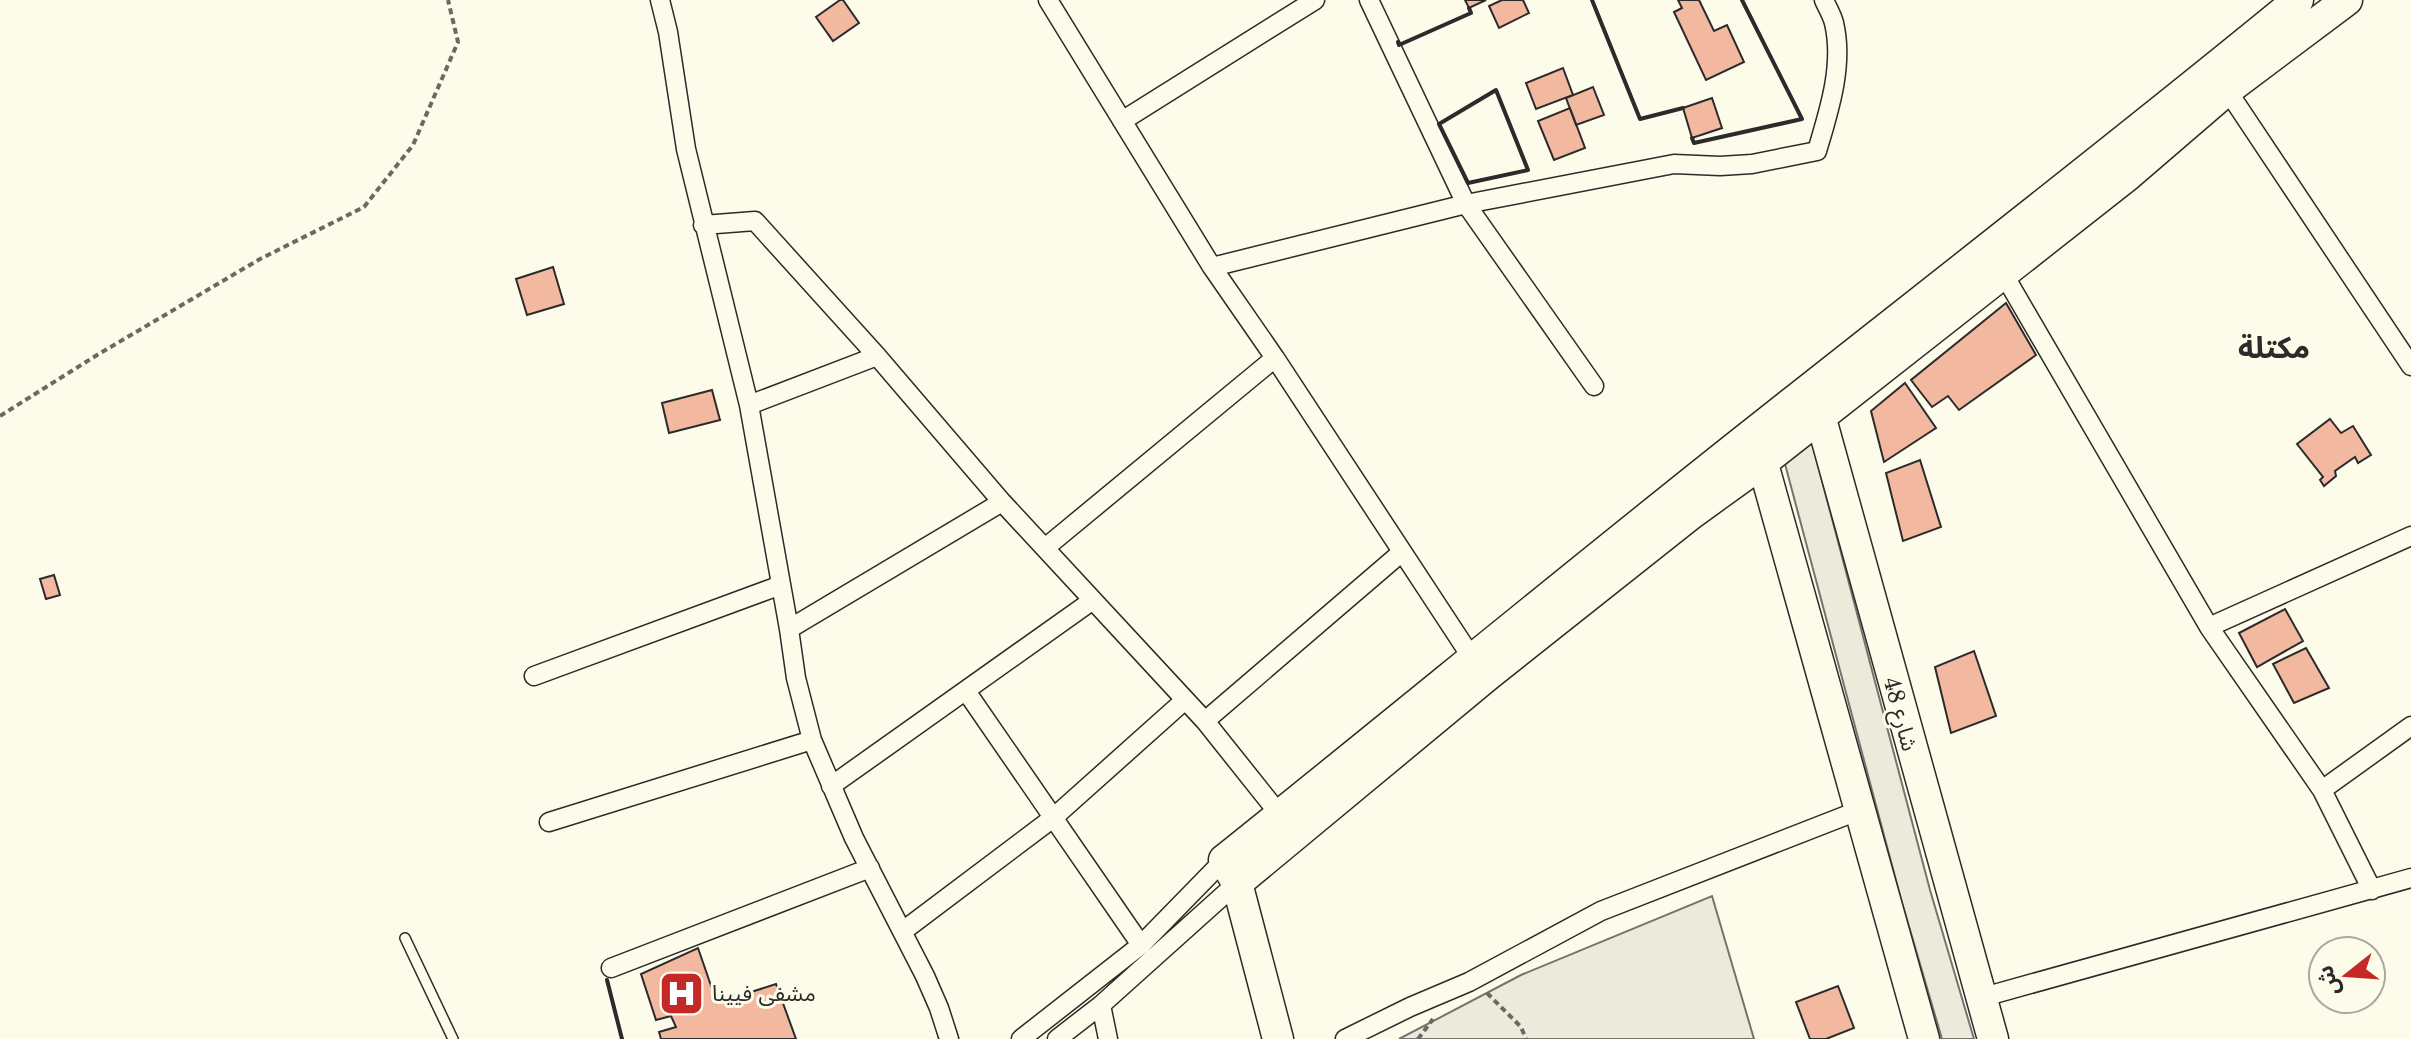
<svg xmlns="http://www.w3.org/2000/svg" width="2411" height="1039" font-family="'Libre Baskerville','Noto Sans Arabic',serif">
<rect width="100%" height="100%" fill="#fdfbea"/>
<path fill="#ecebdb" stroke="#74746e" stroke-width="2" d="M1812,443l118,447 44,149h-32l-41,-140 -116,-435z
M1712,896l42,143h-355l122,-64z"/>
<path fill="#f2b8a0" stroke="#2b2b2b" stroke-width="2" d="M840,0h3l16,23 -26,18 -17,-24z
M1465,0h21l-17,8z
M1502,0h21l6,13 -30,15 -10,-22z
M1678,0h21l15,31 13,-6 17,37 -38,18 -32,-68 8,-4z
M1563,68l10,27 -37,14 -10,-26z
M1593,87l11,28 -28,10 -10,-27z
M1712,98l10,30 -30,10 -9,-30z
M1570,108l15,40 -31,12 -16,-39z
M553,267l11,37 -37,11 -11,-36z
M2006,303l30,52 -77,55 -11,-14 -16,11 -21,-27z
M1905,383l31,45 -52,34 -13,-51z
M712,390l8,30 -51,13 -7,-30z
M2330,419l11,14 12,-7 18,29 -13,8 -3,-6 -20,14 1,5 -12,10 -4,-6 3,-3 -26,-33z
M1920,460l21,67 -38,14 -17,-68z
M54,575l6,20 -14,4 -6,-20z
M2285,609l18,32 -46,26 -18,-34z
M2306,648l23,40 -35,15 -21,-39z
M1974,651l22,65 -45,17 -16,-66z
M698,948l19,55 59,-19 20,55h-135l-2,-7 17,-5 -5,-11 -15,4 -15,-46z
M1838,986l16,42 -28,11h-16l-14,-37z"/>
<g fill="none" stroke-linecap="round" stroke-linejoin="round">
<defs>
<path id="lane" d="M405,938l48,101"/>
<path id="street" d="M660,0l8,32 18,117 63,256 40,224 7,49 16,62 42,98 71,138 14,32 10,31
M1048,0l164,267 63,91 197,300
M1369,0l97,204 128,182
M2227,90l184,276
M1122,121l193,-121
M703,225l52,-4 122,135 125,146 203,219 75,94
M1212,267l254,-63 208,-40 46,2 32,-2 65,-13c12,-40 27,-86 17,-128 -2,-8 -7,-16 -10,-23
M2003,273l206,354 113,163 50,100
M749,405l128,-49
M1045,548l230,-190
M2209,627l202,-91
M789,629l213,-127
M534,676l247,-91
M966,691l175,254
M1205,721l197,-169
M831,786l262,-186
M2322,790l89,-64
M549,822l263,-82
M903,931l150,-113 132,-118
M611,968l259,-100
M1980,998l431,-120
M1101,1005l7,34
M1021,1039l120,-94 83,-85
M1057,1039l44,-34 136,-122
M1345,1039l65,-32 59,-25 132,-71 259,-101"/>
<path id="primary" d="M1816,401l177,638
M1758,446l166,593
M1237,883l251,-208 203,-161 72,-52 364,-286 100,-86 120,-90
M1278,1039l-41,-156 -13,-23c176,-141 350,-285 527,-425 183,-145 367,-287 547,-435"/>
</defs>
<use href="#lane" stroke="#2b2b2b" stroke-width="12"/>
<use href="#street" stroke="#2b2b2b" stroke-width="21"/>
<use href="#primary" stroke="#2b2b2b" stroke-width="33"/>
<path stroke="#6a6964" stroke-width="4" stroke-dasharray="6 4" stroke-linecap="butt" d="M0,416l97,-61 163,-96 104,-52 49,-62 45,-103 -10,-42
M1487,993l34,34 5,12
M1418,1039l15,-20"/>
<use href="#lane" stroke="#fdfbea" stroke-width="9"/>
<use href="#street" stroke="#fdfbea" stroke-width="18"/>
<use href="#primary" stroke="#fdfbea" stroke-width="30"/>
<path stroke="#2b2b2b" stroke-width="4" d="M1592,0l48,119 43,-11
M1398,42l1,3 72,-32 -2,-5
M1496,90l32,80 -60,13 -29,-59z
M1692,138l2,5 108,-24 -60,-119
M607,980l15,59"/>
</g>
<defs>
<symbol id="hospital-square" viewBox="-11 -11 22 22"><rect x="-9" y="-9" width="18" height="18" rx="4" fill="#c62828" stroke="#fdfbea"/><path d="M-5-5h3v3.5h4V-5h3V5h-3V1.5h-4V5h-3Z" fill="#fff"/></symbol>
</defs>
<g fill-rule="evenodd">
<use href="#hospital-square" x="656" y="968" width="51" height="51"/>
</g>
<g text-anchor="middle" stroke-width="6" stroke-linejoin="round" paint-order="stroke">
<g font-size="22" fill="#2b2b2b" stroke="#fdfbea">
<text transform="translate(1901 714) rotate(75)" y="8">48 شارع</text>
</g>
<g font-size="22" fill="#2b2b2b" stroke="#fdfbea" text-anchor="start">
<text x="712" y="1001">مشفى فيينا</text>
</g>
<g font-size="30" font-weight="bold" fill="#2b2b2b" stroke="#fdfbea">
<text x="2274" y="358">مكتلة</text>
</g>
</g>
<g transform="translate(2347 975) rotate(253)"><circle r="38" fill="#fdfbea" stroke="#a9a89e" stroke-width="2"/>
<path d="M0-6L14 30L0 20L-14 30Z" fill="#c62828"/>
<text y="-12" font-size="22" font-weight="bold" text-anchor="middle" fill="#2b2b2b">ش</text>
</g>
</svg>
